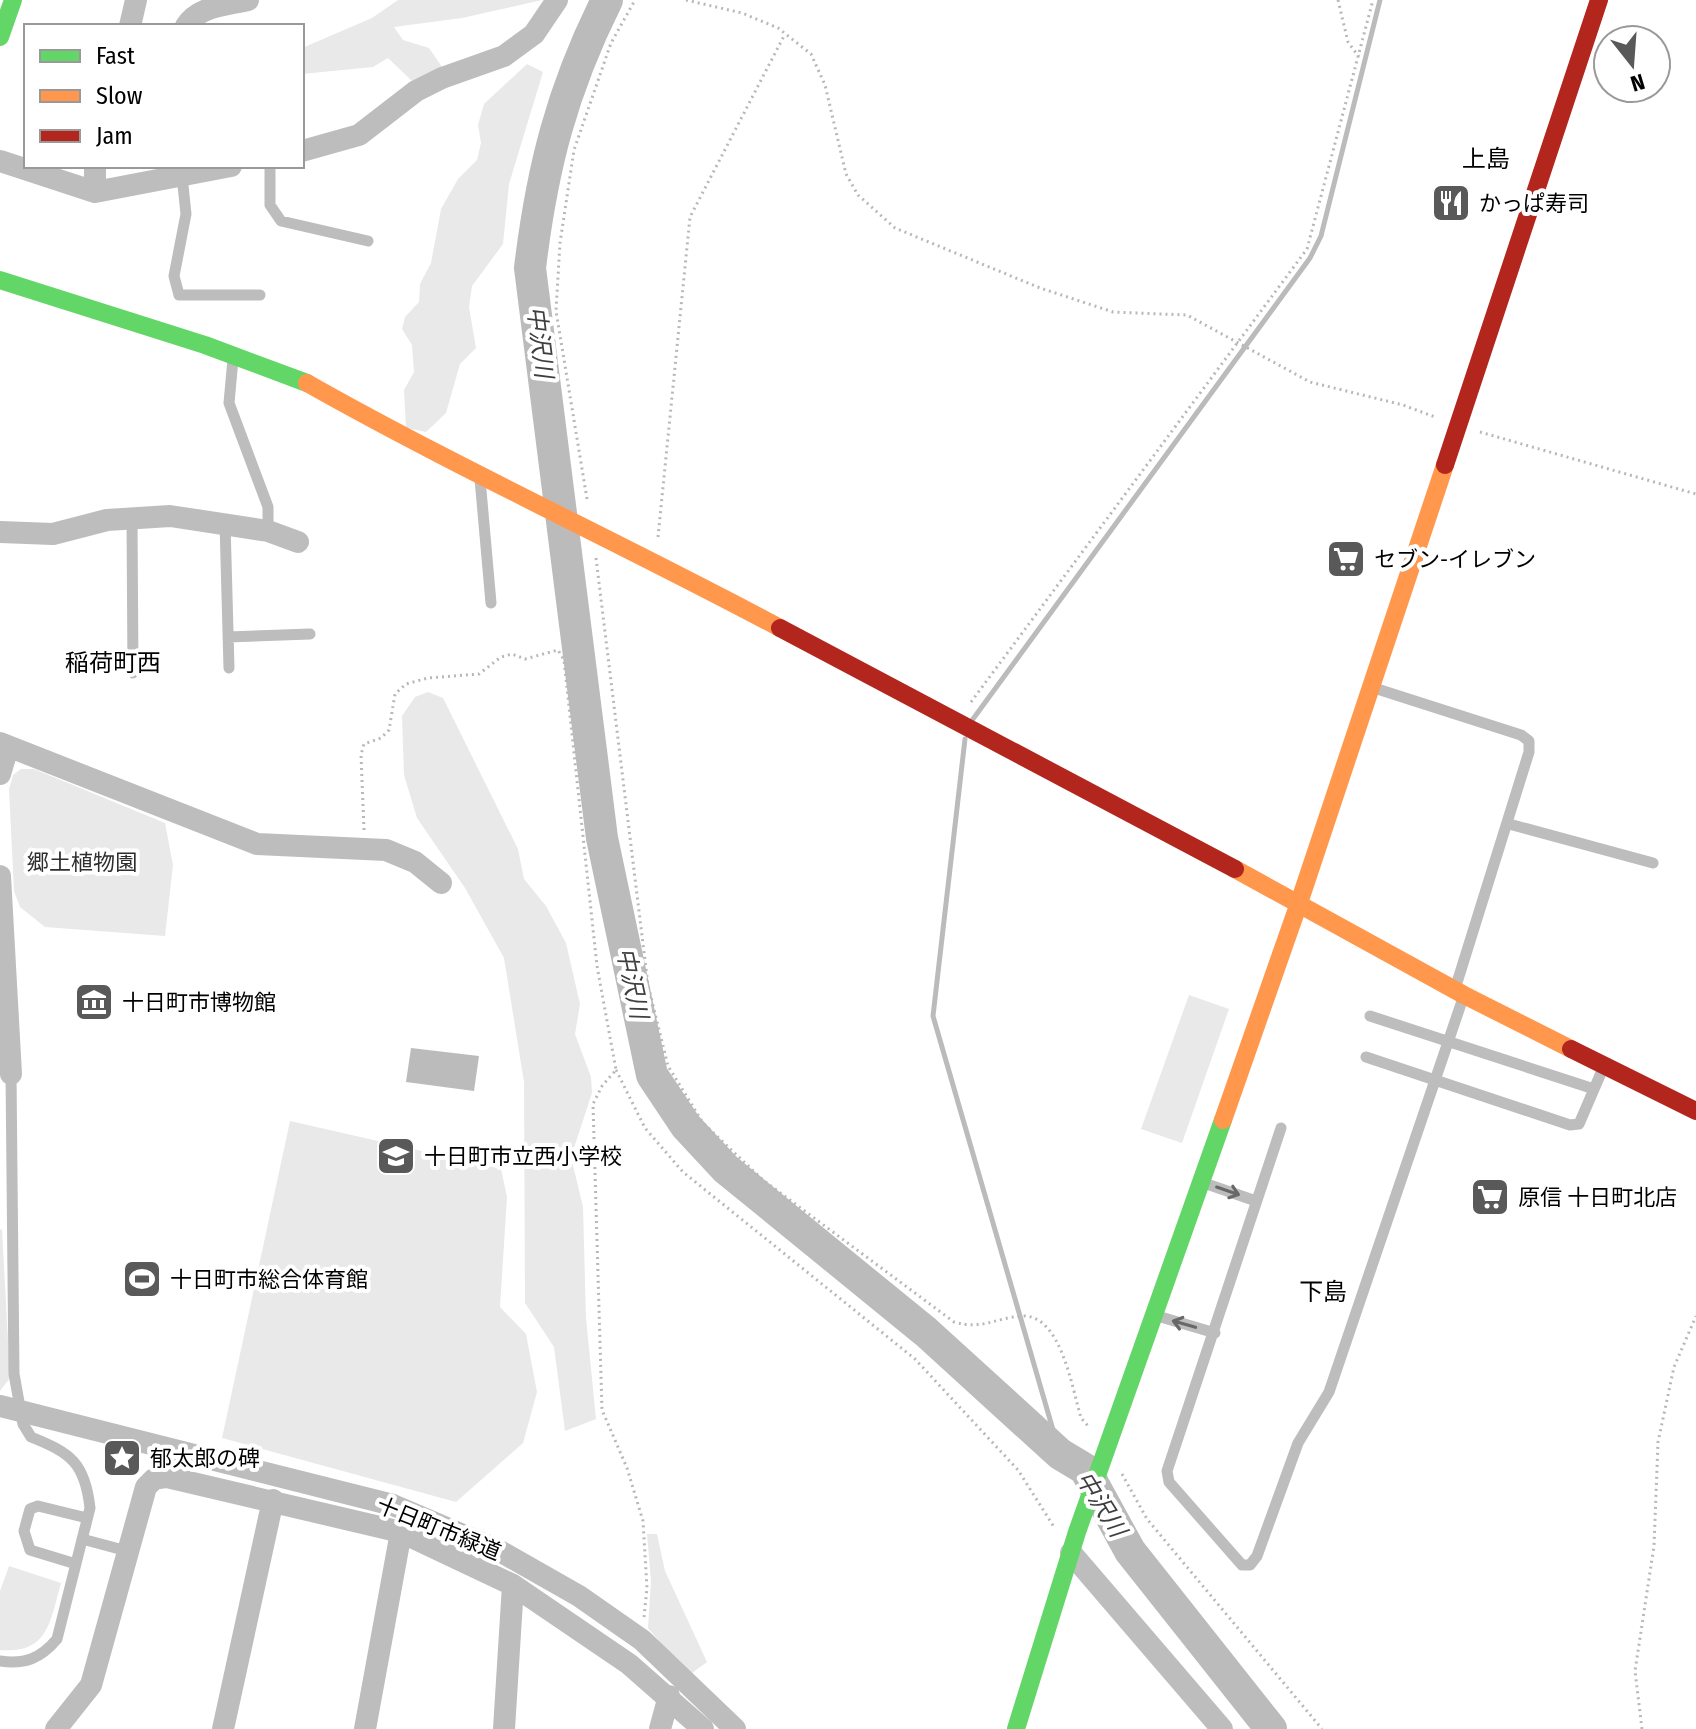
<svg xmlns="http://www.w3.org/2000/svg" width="1696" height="1729" font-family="'Fira Sans Condensed','Noto Sans JP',sans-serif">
<rect width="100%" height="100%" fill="#fff"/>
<path fill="#e9e9e9" d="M398,0h144l-80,18 -68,9 9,13 26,8 13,19 -30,14 -24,-23 -15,9 -71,7v-26l70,-30z
M527,64l16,8 -34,112 -6,60 -31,42 -3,21 7,41 -16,16 -14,49 -20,19 -20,-4 -2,-38 10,-18 -2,-27 -10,-16 3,-12 14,-15 1,-18 11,-21 10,-54 17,-30 19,-19 4,-17 -3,-18 6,-21z
M428,692l15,6 75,151 6,30 22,27 20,37 14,61 -5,30 16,43 1,16 -21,64 12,50 3,111 10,101 -31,12 -11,-84 -29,-44 -1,-221 -20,-124 -39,-70 -48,-70 -13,-43 -2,-59 13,-19z
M21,769h13l131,54 8,42 -8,71 -120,-9 -25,-20 -6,-16 -5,-102 4,-14z
M1189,995l40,14 -47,134 -41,-14z
M290,1121l211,48 6,28 -7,110 26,27 11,58 -14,51 -67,59 -234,-64z
M2,1229l8,149 -10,13v-161z
M647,1534h10l8,37 42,91 -19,14 -40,-48 3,-47z
M9,1566l52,17c-11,38 -12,71 -61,67v-59z"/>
<path fill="#bbb" d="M411,1048l68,8 -5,35 -68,-9z"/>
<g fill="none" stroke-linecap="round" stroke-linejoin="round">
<path stroke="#bbb" stroke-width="5" d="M973,719l337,-461 11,-22 59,-236
M965,739l-32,277 127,438"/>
<path stroke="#bbb" stroke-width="32" d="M607,0c-45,90 -65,168 -77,268l72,570 50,237 34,51 40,43 200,163 134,122 25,15 45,82 141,178"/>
<path stroke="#b8b8b8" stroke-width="3" stroke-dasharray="2 4" stroke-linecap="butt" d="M686,0l56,13 36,15 33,26 14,31 21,89 12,21 37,33 145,60 73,24 74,3 123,67 93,23 32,12
M1338,0l10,42 11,15
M1480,432l216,62
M587,499l-31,-188 4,-68 14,-93 37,-107 24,-43
M658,537l32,-320 95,-183
M596,558l52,427 20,81 35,57 60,57 191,142c30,8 40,-4 68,-6 39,-2 50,72 59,102l7,8
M971,702l336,-453 66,-249
M364,830l-3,-75 3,-11 17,-6 8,-8 6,-36 11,-10 22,-6 51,-4 22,-17 11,-3 13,5 33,-9 6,10 33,306 19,104 -14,16 -9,18 9,306 25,58 16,53 4,67 -3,29
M616,1070l29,58 38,44 232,187 103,111 36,57
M1122,1474l25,45 175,210
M1642,1729l-7,-58 19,-125 4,-104 16,-75 22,-51"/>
<path stroke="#bdbdbd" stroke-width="11" d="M270,166v39l11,16 87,20
M182,176l4,38 -12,62 5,19h81
M233,359l-4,44 39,104v24
M480,479l11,124
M132,518l1,155
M225,523l4,145
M228,637l82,-3
M1371,687l150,48 8,6v11l-74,237
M1509,824l144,39
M1370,1016l224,73
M1366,1057l204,68 9,-1 25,-58
M1281,1128l-114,343 2,11 73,83h8l7,-9 41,-113 31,-51 134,-394
M1201,1182l55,19
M1154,1315l61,18
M82,1539l45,12
M76,1564l-46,-14 -6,-19 6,-22 8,-3 49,12
M0,1661c25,4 41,-3 57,-22l33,-131c-5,-45 -19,-55 -59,-71l-8,-13 -9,-50 -3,-300"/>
<path stroke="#bdbdbd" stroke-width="22" d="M130,26l6,-26
M186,26c12,-20 42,-21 62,-26
M302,151l57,-16 57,-44 26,-13 62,-22 30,-22 23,-34
M0,161l95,31 136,-26
M95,192v-26
M0,532l53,2 54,-14 63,-4 98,15 30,11
M0,743l257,101 129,6 29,12 26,21
M0,774l8,-27
M0,876l11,198
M0,1406l393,99 105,45 81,46 63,44 93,89
M1071,1553l151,176
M56,1729l35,-44 55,-198 8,-8 13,-2 234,55 112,53 116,79 74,65
M223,1729l50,-229
M365,1729l36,-197
M504,1729l9,-144
M660,1729l9,-33"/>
<path stroke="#63d668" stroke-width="18" d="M0,37l13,-37
M0,280l205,65 102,38
M1016,1729l61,-197 146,-412"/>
<path stroke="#ff974d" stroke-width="18" d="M307,383c154,87 316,161 473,245
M1235,869l229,126 107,54
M1223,1120l76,-217 146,-438"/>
<path stroke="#b3261e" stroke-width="18" d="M1445,465l154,-465
M780,628l455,241
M1571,1049l125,62"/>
</g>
<defs><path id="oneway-shaft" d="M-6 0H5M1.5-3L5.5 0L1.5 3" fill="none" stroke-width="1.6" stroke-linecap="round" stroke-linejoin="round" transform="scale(2)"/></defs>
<g stroke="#686868">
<use href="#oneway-shaft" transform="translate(1228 1191) rotate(19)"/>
<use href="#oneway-shaft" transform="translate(1184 1324) rotate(-164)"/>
</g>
<defs>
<symbol id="restaurant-square" viewBox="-11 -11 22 22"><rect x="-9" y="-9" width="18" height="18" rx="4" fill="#595959" stroke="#fff"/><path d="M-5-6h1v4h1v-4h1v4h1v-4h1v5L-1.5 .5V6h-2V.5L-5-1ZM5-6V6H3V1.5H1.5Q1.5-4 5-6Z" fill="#fff"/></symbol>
<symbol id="supermarket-square" viewBox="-11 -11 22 22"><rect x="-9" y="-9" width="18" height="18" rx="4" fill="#595959" stroke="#fff"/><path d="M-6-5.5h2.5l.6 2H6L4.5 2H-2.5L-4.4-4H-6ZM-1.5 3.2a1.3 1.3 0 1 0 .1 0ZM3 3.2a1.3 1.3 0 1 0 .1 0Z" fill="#fff"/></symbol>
<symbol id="museum-square" viewBox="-11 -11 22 22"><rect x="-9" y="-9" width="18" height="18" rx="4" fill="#595959" stroke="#fff"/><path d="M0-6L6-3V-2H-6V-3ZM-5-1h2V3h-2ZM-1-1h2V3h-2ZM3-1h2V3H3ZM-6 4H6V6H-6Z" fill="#fff"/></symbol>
<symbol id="school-square" viewBox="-11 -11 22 22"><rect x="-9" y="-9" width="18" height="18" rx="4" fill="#595959" stroke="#fff"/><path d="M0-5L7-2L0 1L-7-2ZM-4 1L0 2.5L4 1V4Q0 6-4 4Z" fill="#fff"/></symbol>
<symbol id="stadium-square" viewBox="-11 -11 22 22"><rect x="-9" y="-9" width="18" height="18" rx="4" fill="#595959" stroke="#fff"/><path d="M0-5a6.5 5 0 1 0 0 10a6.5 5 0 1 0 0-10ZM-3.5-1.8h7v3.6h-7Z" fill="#fff"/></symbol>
<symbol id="sight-square" viewBox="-11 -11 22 22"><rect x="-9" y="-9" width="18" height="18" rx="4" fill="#595959" stroke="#fff"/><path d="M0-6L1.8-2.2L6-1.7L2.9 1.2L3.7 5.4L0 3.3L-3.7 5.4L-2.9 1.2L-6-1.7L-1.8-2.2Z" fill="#fff"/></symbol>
</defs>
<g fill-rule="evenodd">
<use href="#restaurant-square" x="1429" y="181" width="44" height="44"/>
<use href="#supermarket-square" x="1324" y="537" width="44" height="44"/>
<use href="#museum-square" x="72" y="980" width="44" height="44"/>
<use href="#school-square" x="374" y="1134" width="44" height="44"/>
<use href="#supermarket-square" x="1468" y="1175" width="44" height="44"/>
<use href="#stadium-square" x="120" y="1257" width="44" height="44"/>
<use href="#sight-square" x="100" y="1436" width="44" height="44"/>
</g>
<g text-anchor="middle" stroke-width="8" stroke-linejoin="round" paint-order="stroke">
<g font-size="22" fill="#000" stroke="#fff" text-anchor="start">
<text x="1479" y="211">かっぱ寿司</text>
<text x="1374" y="567">セブン-イレブン</text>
<text x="122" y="1010">十日町市博物館</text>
<text x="424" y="1164">十日町市立西小学校</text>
<text x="1518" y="1205">原信 十日町北店</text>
<text x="170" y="1287">十日町市総合体育館</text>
<text x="150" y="1466">郁太郎の碑</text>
</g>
<g font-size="22" fill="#2e2e2e" stroke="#fff">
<text x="82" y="870">郷土植物園</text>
</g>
<g font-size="22" fill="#000" stroke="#fff">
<text transform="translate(439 1528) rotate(22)" y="8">十日町市緑道</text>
</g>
<g font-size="24" fill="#000" stroke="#fff">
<text x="1486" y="167">上島</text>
<text x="113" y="671">稲荷町西</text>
<text x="1323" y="1300">下島</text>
</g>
<g font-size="24" font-style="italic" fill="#3f3f3f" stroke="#fff">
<text transform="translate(540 342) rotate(83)" y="8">中沢川</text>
<text transform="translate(632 983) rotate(78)" y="8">中沢川</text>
<text transform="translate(1101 1504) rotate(58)" y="8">中沢川</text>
</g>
</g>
<rect x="24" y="24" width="280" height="144" fill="#ffffff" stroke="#999999" stroke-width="2"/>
<rect x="40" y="50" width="40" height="12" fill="#63d668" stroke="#999999" stroke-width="2"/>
<text x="96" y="64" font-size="24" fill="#000000">Fast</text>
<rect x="40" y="90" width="40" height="12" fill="#ff974d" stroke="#999999" stroke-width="2"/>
<text x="96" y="104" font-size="24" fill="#000000">Slow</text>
<rect x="40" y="130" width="40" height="12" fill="#b3261e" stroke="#999999" stroke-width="2"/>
<text x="96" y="144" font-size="24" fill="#000000">Jam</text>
<g transform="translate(1632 64) rotate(163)"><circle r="38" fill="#ffffff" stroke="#999999" stroke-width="2"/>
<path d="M0-6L14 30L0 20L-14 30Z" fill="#595959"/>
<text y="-12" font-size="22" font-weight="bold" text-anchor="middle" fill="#000000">N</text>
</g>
</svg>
